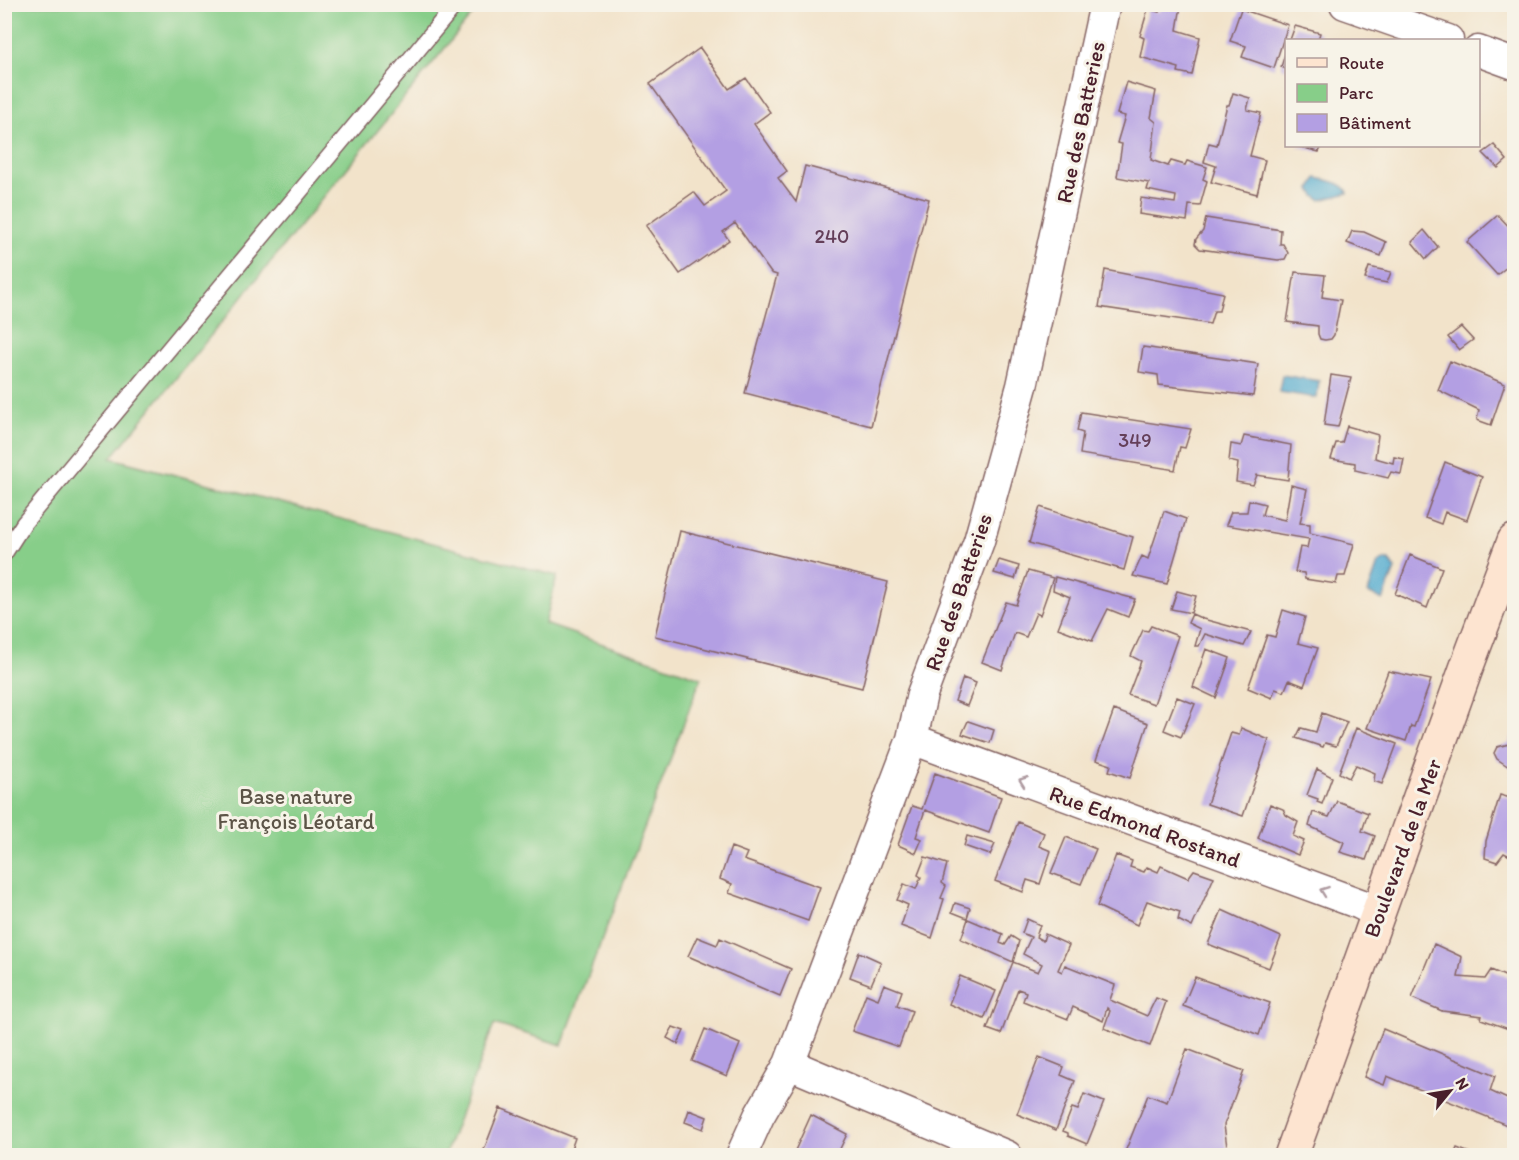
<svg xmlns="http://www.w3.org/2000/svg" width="1519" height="1160" font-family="Itim,sans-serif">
<rect width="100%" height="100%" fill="#f7f3e8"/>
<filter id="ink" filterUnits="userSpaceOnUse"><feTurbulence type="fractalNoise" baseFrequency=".0167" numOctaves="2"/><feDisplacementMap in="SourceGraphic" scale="12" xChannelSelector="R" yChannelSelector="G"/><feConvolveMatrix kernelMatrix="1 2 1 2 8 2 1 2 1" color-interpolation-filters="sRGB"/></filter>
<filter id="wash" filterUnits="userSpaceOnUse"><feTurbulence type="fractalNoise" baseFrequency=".008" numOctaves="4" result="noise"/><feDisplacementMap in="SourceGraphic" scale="24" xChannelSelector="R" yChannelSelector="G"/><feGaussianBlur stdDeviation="1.35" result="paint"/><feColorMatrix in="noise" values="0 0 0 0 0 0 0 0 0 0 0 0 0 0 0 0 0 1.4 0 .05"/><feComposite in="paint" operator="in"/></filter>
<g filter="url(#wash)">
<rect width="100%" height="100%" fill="#f2e3ca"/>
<path fill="#87ce89" stroke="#68765a" stroke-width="1.5" d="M5,5h475l-369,453 446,118 -12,48 156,54 -139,367 -68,-21 -49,131 -440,1z"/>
<path fill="#52abcf" stroke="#4e657d" stroke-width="1.5" d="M1317,178c10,3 28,4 31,15l-27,7 -6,-4 -4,-7z
M1282,375l37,6 -2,17 -38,-6z
M1384,560h5l6,9 -12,31 -15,-7 10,-30z"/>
<g id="blocks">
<path fill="#b39fe3" d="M1161,4l20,2 -4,24 23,7 -8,38 -14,-3 1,-4 -39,-11 4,-19 -4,-2 8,-27 11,3z
M1241,9l47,16 -14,43 -32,-11 4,-11 -16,-5z
M1295,26l25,7 -2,7h-28z
M700,48l29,41 17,-11 24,34 -16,12 33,47 -9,7 18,24 9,-36 124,33 -58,227 -126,-33 32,-118 -6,-2 -36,-50 -12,9 6,8 -49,34 -34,-48 48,-34 11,14 21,-15 -76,-107z
M1286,51v18l-5,-2z
M1126,82l30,9 -5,27 5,4 -5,38 17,6 3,-5 14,4 2,-4 20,6 -4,12 4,2 -7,25 -11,-1 -2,16 -48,-7 2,-16 34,5 1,-7 -29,-6 2,-7 -32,-6 5,-33 -5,-1 8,-27 -8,-2z
M1233,93l17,5 -3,12 14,3 -11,43 15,4 -8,34 -46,-12 5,-16 -12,-4 5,-19 8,2 10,-40h2z
M1494,145l13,15 -9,8 -15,-15z
M1297,146h25l-3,6z
M1498,215l16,17v29l-17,14 -30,-33z
M1206,218l75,12 -1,14h3l5,9 -3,6 -7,1 -78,-11 -5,-5 1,-5 7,-8z
M1424,230l14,17 -12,12 -14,-17z
M1352,231l12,1 22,10 -5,14 -34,-13z
M1369,267l22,5 -4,11 -22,-4z
M1105,270l118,23 -4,18h-5l-4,13 -111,-17z
M1295,272l30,3 -3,22 19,3 -7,35 -3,4 -6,1 -5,-1 -2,-5v-8l-31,-4z
M1461,327l12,13 -14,10 -11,-13z
M1143,347l115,17 -5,32 -94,-11 -1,-10 -19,-3z
M1450,361l55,23 -14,41 -14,-5 2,-10 -41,-20z
M1331,375l20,3 -13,49 -14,-2z
M1081,412l110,17 -6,19 -5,-1 -5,23 -95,-16 3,-21 -6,-2z
M1347,426l31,9 -3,23 18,5 1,-6 10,2 -3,15 -10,-2 -3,6 -33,-8v-7l-24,-4 5,-16h6z
M1244,436l47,9 -3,35 -31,-5 -4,10 -17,-3 2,-19 -9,-2 2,-17 10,2z
M1445,462l37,15 -15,43 -22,-8 -4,12 -16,-6z
M1291,485l16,4 -7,34 10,1v9l44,11 -9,32h-7l-2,8 -31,-5 -1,-6 -9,-1 5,-25 7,1 2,-9 -83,-14 5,-13h16l2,-12 16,4 -3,11 23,5z
M1040,507l93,30 -9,33 -95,-27z
M1164,511l22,8 -19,65 -34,-8 9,-20 6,3z
M680,531l208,51 -26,106 -207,-52z
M1410,555l32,13 -15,40 -32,-14z
M999,560l20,6 -4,13 -21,-6z
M1028,571l25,7 -13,37 -4,-2 -10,24 -11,-4 -13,37 -20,-8 24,-60 10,3z
M1055,577l80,22 -7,18 -20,-8 -16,32 -34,-13 12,-31 -17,-7z
M1177,591l19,5 -5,17 -20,-4z
M1283,610l22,7 -7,26 20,5 -14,38 -15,-6 -5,12 -9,-3 -3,9 -24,-10 19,-53 8,2z
M1192,614l11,5 48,13 -7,14 -39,-12 -6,12h-4l5,-17 -12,-6z
M1151,626l27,10 -24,68 -26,-9 13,-34 -10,-5 12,-26 5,1z
M1206,649l24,9 -14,40 -23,-11z
M1388,671l43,9 -17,47 -3,-1 -5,15 -39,-13z
M963,678l13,5 -9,23 -12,-5z
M1177,697l18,7 -14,33 -17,-7z
M1114,710l34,13 -18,55 -21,-7 2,-6 -15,-5z
M1322,713l25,9 -11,24 -11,-3 -2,4 -27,-9 5,-10 15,4z
M968,721l26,9 -4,13 -28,-9z
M1241,728l28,12 -26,76 -36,-12 24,-71 8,2z
M1356,728l41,16 -15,40 -8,-3 1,-8 -19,-8 -7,13 -10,-5z
M1514,731v44l-3,-1 1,-5 -15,-10 -3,-6 3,-6 12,-3z
M1317,769l15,8 -10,27 -5,-2 1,-3 -11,-4z
M935,773l66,24 -12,36 -64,-23 -9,27 6,2 -6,14 -18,-8 14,-39 10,3z
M1500,795l14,4v59l-10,-5 -7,9 -12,-4 1,-17z
M1337,801l31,12 -6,18 13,5 -9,24 -26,-8 4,-10 -35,-16 4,-14 16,5z
M1270,804l13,5 3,6 12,7 -5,14 11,5 -6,14 -40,-17z
M1018,822l26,11 -5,13 12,5 -11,33 -13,-4 -4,12 -28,-11z
M967,836l28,8 -5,11 -26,-9z
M1066,837l30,12 -15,35 -30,-11z
M731,847l16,6 -3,7 76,27 -12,34 -79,-28 3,-9 -12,-5z
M1116,855l16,6 -2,6 14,5 3,-5 11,5 3,-6 27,12 6,-8 20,7 -22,50 -14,-7 2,-8 -33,-11 -10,24 -40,-19z
M925,857l22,7 -5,19 4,3 -5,12 3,1 -12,39 -31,-12 7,-21 -11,-5 7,-16 12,5 5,-12 -3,-2z
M955,903l15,5 -3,10 -15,-6z
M1222,910l59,27 -12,31 -61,-24z
M968,919l35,15 -3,9 5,2 6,-9 8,5 -6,21 -52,-23z
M1027,919l13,6 -4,12 7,4 2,-7 24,11 -11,25 4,2 3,-7 50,20 -5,15 37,16 9,-18 10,4 -16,44 -46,-18 6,-17 -3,-3 -4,13 -30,-14 -5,12 -45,-18 3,-9 -8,-3 -17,45 -14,-5 26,-67 25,10 4,-8 -19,-10 8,-17 -9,-4z
M697,937l20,8 3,-7 71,31 -11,27 -92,-40z
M1434,944l28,13 -4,20 27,2 6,-9 23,10v51l-33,-12 1,-3 -40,-5 -30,-13z
M859,952l22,10 -10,23 -21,-8z
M960,976l36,15 -12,28 -35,-15z
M1195,977l75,26 -11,32 -76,-29z
M884,984l18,7 -5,14 15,6 -13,36 -47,-16 14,-37 12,5z
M673,1027l11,4 -6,13 -11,-6z
M705,1029l35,15 -13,32 -35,-15z
M1383,1029l112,47 -5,15 24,11v26l-127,-52 -3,9 -20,-8z
M1187,1049l57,22 -20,54 3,22 -3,8h-88l-11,-3 23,-57 19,7z
M1039,1057l25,10 -3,8 14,6 -19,49 -39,-16z
M1084,1094l20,8 -17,42 -19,-8v-3l-5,-2 9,-23 6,2z
M500,1108l75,30 -6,17h-87z
M689,1110l18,7 -4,12 -18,-7z
M811,1115l36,19 -10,21h-44z
M1457,1148l18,7h-21z"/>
</g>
</g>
<g filter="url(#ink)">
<use href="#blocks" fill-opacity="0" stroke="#856463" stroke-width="1.5"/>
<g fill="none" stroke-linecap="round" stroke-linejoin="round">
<defs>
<path id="lane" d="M4,554l20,-31 432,-519"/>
<path id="street" d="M1345,4l103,36
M1478,51l36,13
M912,739l448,165 18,9
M789,1064l218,92
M741,1156l18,-40 30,-52 123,-325 10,-45 57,-153 43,-155 83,-382"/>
<path id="secondary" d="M1291,1156l176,-490 47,-125"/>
</defs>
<use href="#lane" stroke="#856463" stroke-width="18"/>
<use href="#street" stroke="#856463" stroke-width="33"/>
<use href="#secondary" stroke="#856463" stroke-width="36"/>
<use href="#lane" stroke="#fff" stroke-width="15"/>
<use href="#street" stroke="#fff" stroke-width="30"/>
<use href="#secondary" stroke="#fde4d0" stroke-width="33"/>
</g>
<defs><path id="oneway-chevron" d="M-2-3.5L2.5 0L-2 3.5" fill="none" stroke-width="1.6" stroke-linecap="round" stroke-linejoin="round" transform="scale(1.5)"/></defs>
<g stroke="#ae9aa0">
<use href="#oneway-chevron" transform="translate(1023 781) rotate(-160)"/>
<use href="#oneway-chevron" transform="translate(1324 891) rotate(-160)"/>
</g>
</g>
<g text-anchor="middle" stroke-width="6" stroke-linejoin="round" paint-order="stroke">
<g font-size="20" fill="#643f59">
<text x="832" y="243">240</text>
<text x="1135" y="447">349</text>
</g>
<g font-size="22" fill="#4a1f2b" stroke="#f7f3e8">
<text transform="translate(1080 122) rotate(-78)" y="8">Rue des Batteries</text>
<text transform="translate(958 592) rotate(-71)" y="8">Rue des Batteries</text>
<text transform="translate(1145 826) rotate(20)" y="8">Rue Edmond Rostand</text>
<text transform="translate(1402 848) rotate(-70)" y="8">Boulevard de la Mer</text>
</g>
<g font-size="22" fill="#5c5447" stroke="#f7f3e8">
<text x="296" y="804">Base nature<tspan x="296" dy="25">François Léotard</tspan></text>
</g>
</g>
<rect width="1519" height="1160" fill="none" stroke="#f7f3e8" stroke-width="24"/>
<rect x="1285" y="39" width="195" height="108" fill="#f7f3e8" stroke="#b29e9c" stroke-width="1.5"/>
<rect x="1297" y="58" width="30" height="9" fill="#fde4d0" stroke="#b29e9c" stroke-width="1.5"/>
<text x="1339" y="69" font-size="18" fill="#4a1f2b">Route</text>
<rect x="1297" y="84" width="30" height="18" fill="#87ce89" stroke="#b29e9c" stroke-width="1.5"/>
<text x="1339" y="99" font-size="18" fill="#4a1f2b">Parc</text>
<rect x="1297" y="114" width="30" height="18" fill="#b39fe3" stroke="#b29e9c" stroke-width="1.5"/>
<text x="1339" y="129" font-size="18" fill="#4a1f2b">Bâtiment</text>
<g transform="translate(1450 1091) rotate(60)" stroke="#f7f3e8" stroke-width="4.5" paint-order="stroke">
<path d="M0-4.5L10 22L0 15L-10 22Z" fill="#4a1f2b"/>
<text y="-9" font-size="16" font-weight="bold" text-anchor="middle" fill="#4a1f2b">N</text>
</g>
</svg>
